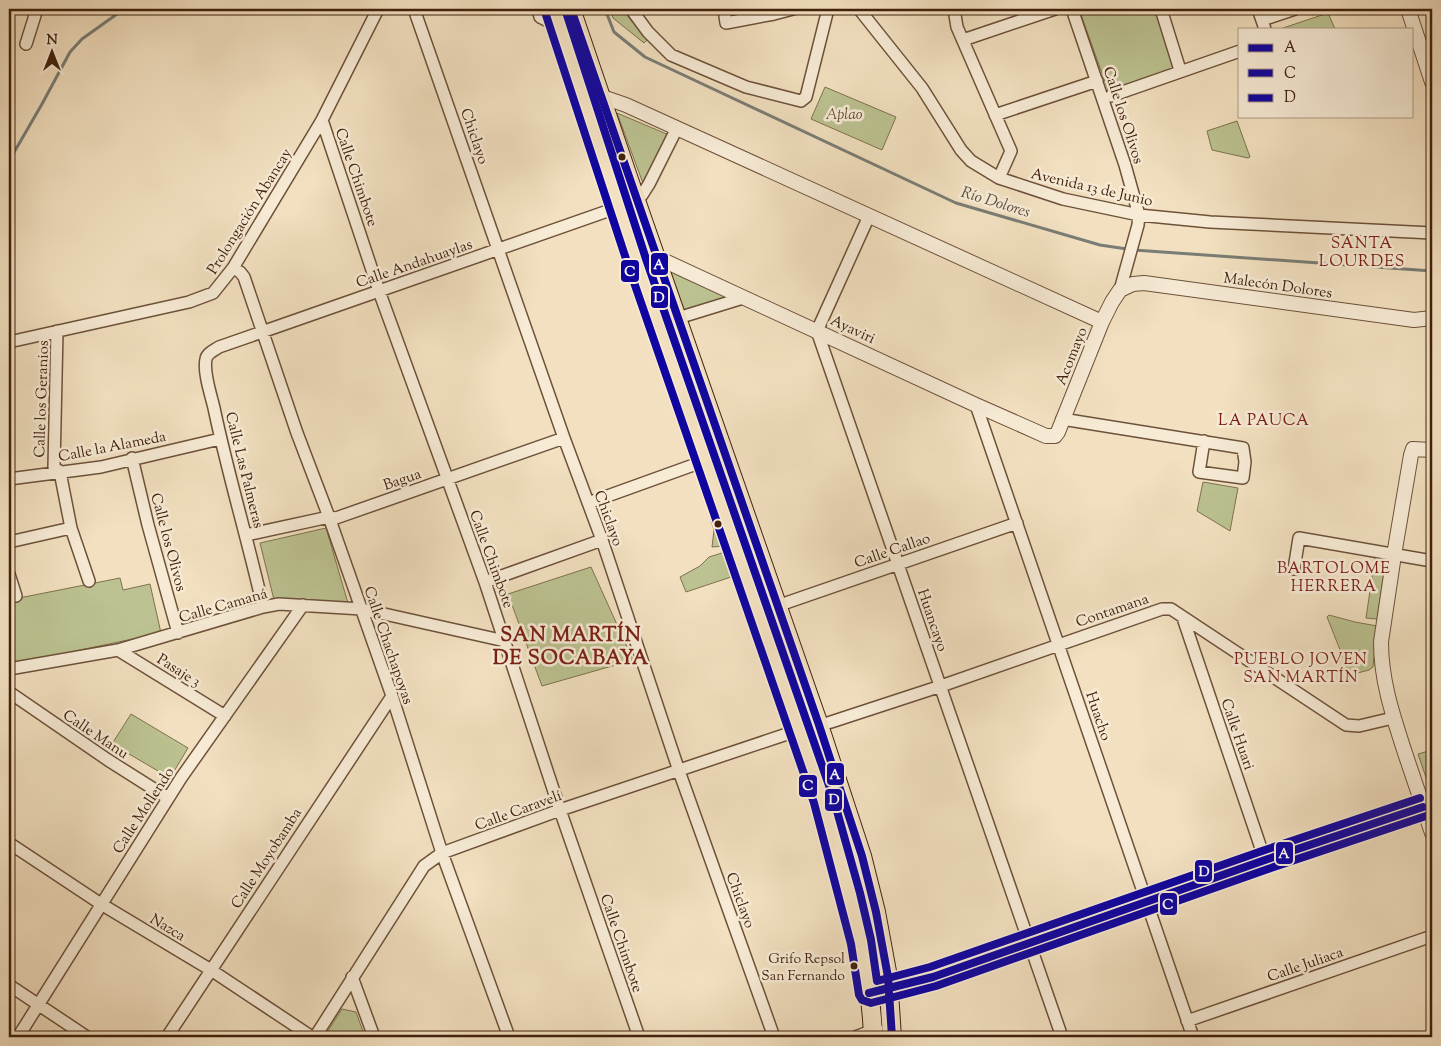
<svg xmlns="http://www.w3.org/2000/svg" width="1441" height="1046" font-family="'Sorts Mill Goudy',serif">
<rect width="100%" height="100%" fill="#f2e0c0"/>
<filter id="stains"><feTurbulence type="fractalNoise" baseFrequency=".004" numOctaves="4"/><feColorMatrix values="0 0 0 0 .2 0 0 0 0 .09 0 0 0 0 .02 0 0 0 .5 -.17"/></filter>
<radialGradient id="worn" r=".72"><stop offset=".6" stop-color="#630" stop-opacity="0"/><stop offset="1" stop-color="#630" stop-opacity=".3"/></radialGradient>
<path fill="#bcc291" stroke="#7e724e" d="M610,9h12l25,31 -3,3 -31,-25z
M1079,9h76l20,62 -66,22z
M1328,13l7,16h-55z
M825,87l71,30 -14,33 -71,-31z
M617,113l52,22 -25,51z
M1237,121l13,36 -2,1 -36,-8 -5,-19z
M669,268l66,30 -50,15z
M655,273l60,170 -9,2 -60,-169z
M724,469l45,125 -10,3 -43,-126z
M1203,482l35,6 -8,43 -33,-20z
M715,520l9,26 -12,1 2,-17 -3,-9z
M326,528l22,75 -74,-3 -14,-57z
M725,552l9,24 -48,16 -6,-15 20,-11 9,-9z
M1375,557l11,1 -9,61 -11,-1z
M591,567l42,93 -91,26 -34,-92z
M120,578l3,12 27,-6 11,49 -152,32v-65z
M1329,615l26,7 22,4 -4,41 -4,3 -19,5 -23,-58z
M777,621l32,92 -8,2 -32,-91z
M131,714l57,34 -18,30 -58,-34z
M819,742l32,96 31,137h-10l-62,-231z
M1432,750v45l-14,-41z
M342,1009l14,3 9,25h-41z"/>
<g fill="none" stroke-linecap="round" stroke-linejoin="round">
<path stroke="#797d75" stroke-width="3" d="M605,9l9,23 31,25 311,146 144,42 27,4
M9,161l33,-57 28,-52 12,-13 42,-30
M1134,250l298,21"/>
<defs>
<path id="minor" d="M414,9l150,429 38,102 77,231 95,266
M538,9l2,8 22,11
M631,9l17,23 23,23 75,32 55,14 5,-4 22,-88
M724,9l2,14 48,-9 19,-5
M859,9l63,79 39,62 10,11 28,17 64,21 76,16 71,7 222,11
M954,9l3,18 54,124 -12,27
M1072,9l53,156 14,50 -1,10 -18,65
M1161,9l19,61
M1258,9l7,20
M1262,20l33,-11
M963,40l92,-31
M26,44l11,-35
M1111,96l129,-45
M995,115l102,-34
M322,120l57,171 106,291 75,228 79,227
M636,198l6,-3 7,-11 28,-56
M869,216l-52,115 245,706
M233,268l7,4 4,5 53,156 32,84 63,179 50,157 67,184
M678,318l65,-20
M57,331l-3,136 6,5 11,56 18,53
M9,342l180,-40 24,-9 20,-25 89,-148 56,-111
M976,405l217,632
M1062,419l181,29 2,14 -2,16 -44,-6 5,-31
M132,458l16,67 30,108
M9,479l92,-12 119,-28
M588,503l136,-49
M246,535l83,-18 7,1 228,-80
M9,542l62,-14
M1294,569l5,-31 133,23
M9,574l7,22
M485,582l117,-42
M777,606l240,-83
M263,607c-15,-67 -35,-132 -49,-199 -3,-13 -11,-36 -8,-49 1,-6 9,-9 13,-12l400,-140
M1183,618l82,242
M118,650l107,66
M9,669l109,-19 145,-43 16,-3 83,5 143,32
M9,692l99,68 60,38
M9,843l92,61 110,66 101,67
M352,977l22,60
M9,985l78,52
M1187,1021l245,-85
M18,1037l163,-259 122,-173
M167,1037l225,-341
M315,1037l109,-171 18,-13 118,-43 230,-77 41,-11 110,-36 221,-77h9l175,116 13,1 34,-8
M855,1037l22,-8"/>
<path id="tertiary" d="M1408,9l24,73
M594,94l32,11 476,217
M637,262l19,-5 320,148 70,31h9l3,-4 44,-110 10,-20 8,-12 13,-6 11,-1 270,37 18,-2
M1432,450l-19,-1 -2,6 -17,100 -13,87c0,39 12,74 24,111 9,27 18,53 27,80
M869,993l36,-8 28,-8 332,-117 158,-53"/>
<path id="primary" d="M555,9l82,253 187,538c23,77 46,156 49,237
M571,9l69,203 179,513 43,131 14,56 12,65 4,60"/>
</defs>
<use href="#minor" stroke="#6d5139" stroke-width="14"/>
<use href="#tertiary" stroke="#6d5139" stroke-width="16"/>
<use href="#primary" stroke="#41210c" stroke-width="20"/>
<use href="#minor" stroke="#f7ebd6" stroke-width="11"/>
<use href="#tertiary" stroke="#f7ebd6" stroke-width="14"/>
<use href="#primary" stroke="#f2e0c0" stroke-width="18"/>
<defs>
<path id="bus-1" d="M571,9l248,716 43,131 14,56 12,65 4,60
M869,993l64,-16 332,-117 158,-53"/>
<path id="bus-2" d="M545,12l83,253 186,538 37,141 8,51 3,5 9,3 65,-17 332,-117 158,-53"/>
<path id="bus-3" d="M565,9l81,250 187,538 27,96 11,47 6,41 53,-14 332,-116 158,-53"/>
</defs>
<use href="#bus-1" stroke="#f7ebd6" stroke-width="11"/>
<use href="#bus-2" stroke="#f7ebd6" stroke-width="11"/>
<use href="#bus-3" stroke="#f7ebd6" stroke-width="11"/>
<use href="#bus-1" stroke="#10069f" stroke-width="8"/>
<use href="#bus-2" stroke="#10069f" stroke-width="8"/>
<use href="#bus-3" stroke="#10069f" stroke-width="8"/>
</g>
<g fill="#41210c" stroke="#f7ebd6" stroke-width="2">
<circle cx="622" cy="157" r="4.5"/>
<circle cx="718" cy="524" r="4.5"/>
<circle cx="854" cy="966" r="4.5"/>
</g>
<g text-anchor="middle" stroke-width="5" stroke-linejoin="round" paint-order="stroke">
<g font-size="14" fill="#41210c" stroke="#f7ebd6" text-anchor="end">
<text x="845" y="963">Grifo Repsol<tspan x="845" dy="17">San Fernando</tspan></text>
</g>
<g font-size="15" font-style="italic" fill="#60492d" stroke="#f7ebd6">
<text x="844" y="119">Aplao</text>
</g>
<g font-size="15" fill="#41210c" stroke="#f7ebd6">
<text transform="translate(1124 115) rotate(72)" y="5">Calle los Olivos</text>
<text transform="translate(475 136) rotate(71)" y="5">Chiclayo</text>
<text transform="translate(357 177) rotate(71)" y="5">Calle Chimbote</text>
<text transform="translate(1092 187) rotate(13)" y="5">Avenida 13 de Junio</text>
<text transform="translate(249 211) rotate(-58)" y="5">Prolongación Abancay</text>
<text transform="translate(414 263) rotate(-19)" y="5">Calle Andahuaylas</text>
<text transform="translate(1278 285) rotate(8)" y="5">Malecón Dolores</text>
<text transform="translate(853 329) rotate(25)" y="5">Ayaviri</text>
<text transform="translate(1071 356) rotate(-68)" y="5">Acomayo</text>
<text transform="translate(41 399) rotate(-88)" y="5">Calle los Geranios</text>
<text transform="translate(112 446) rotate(-11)" y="5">Calle la Alameda</text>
<text transform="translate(245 470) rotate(76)" y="5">Calle Las Palmeras</text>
<text transform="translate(402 479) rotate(-19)" y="5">Bagua</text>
<text transform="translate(609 518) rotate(70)" y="5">Chiclayo</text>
<text transform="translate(169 542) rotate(75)" y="5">Calle los Olivos</text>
<text transform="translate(892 550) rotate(-19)" y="5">Calle Callao</text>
<text transform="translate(492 559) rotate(70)" y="5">Calle Chimbote</text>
<text transform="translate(223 605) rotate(-16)" y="5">Calle Camaná</text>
<text transform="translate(1112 610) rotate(-19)" y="5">Contamana</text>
<text transform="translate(933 620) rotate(71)" y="5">Huancayo</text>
<text transform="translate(389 645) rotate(71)" y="5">Calle Chachapoyas</text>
<text transform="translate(179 670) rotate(32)" y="5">Pasaje 3</text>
<text transform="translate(1099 716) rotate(71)" y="5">Huacho</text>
<text transform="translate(96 734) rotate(34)" y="5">Calle Manu</text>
<text transform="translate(1238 734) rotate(71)" y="5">Calle Huari</text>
<text transform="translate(143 810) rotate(-57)" y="5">Calle Mollendo</text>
<text transform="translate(518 810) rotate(-20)" y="5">Calle Caravelí</text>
<text transform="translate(266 858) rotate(-57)" y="5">Calle Moyobamba</text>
<text transform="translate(741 900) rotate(70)" y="5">Chiclayo</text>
<text transform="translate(168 927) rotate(31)" y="5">Nazca</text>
<text transform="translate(622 943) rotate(71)" y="5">Calle Chimbote</text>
<text transform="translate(1305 964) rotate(-19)" y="5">Calle Juliaca</text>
</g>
<g font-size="16" font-style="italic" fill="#5d4f41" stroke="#f7ebd6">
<text transform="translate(996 201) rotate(17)" y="6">Río Dolores</text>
</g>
<g font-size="16" letter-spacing="1" fill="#7a1f14" stroke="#f7ebd6">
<text x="1362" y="248">SANTA<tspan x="1362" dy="18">LOURDES</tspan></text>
<text x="1264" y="425">LA PAUCA</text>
<text x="1334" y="573">BARTOLOME<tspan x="1334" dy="18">HERRERA</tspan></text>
<text x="1301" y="664">PUEBLO JOVEN<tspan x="1301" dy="18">SAN MARTÍN</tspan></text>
</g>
<g font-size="20" font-weight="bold" letter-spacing="1" fill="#7a1f14" stroke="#f7ebd6">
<text x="571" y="641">SAN MARTÍN<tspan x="571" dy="23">DE SOCABAYA</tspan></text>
</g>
</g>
<g stroke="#f7ebd6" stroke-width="2">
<rect x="650" y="252" width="19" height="24" rx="5" fill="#10069f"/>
<rect x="620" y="259" width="20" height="24" rx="5" fill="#10069f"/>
<rect x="650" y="285" width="19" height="24" rx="5" fill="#10069f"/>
<rect x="826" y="762" width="19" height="24" rx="5" fill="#10069f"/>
<rect x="798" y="774" width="20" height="24" rx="5" fill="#10069f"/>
<rect x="824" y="788" width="19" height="24" rx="5" fill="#10069f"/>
<rect x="1275" y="841" width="19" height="24" rx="5" fill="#10069f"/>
<rect x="1194" y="859" width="19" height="24" rx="5" fill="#10069f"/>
<rect x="1159" y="892" width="19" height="24" rx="5" fill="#10069f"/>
</g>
<g font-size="14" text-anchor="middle" font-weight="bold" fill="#fff">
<text x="659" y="269">A</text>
<text x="630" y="276">C</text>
<text x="659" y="302">D</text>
<text x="835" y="779">A</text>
<text x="808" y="790">C</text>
<text x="834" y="804">D</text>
<text x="1284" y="858">A</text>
<text x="1204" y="876">D</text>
<text x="1168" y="909">C</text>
</g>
<rect width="1441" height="1046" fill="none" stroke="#f2e0c0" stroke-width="30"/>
<rect x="10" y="10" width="1421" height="1026" fill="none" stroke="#41210c" stroke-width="2.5"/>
<rect x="15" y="15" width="1411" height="1016" fill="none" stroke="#41210c"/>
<rect x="1238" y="28" width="175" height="90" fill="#f7ebd6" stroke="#ae9a85"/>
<rect x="1248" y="44" width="25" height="8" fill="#10069f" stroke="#ae9a85"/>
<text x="1284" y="52" font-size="15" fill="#41210c">A</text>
<rect x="1248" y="69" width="25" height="8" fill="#10069f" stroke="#ae9a85"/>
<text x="1284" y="78" font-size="15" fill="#41210c">C</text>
<rect x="1248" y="94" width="25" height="8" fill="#10069f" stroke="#ae9a85"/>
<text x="1284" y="102" font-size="15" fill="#41210c">D</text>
<g transform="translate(52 52)" stroke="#f7ebd6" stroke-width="4" paint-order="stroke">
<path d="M0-4L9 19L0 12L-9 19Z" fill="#41210c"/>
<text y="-8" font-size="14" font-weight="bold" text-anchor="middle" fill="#41210c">N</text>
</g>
<rect width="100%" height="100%" filter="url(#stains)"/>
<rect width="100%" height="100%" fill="url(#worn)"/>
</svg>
